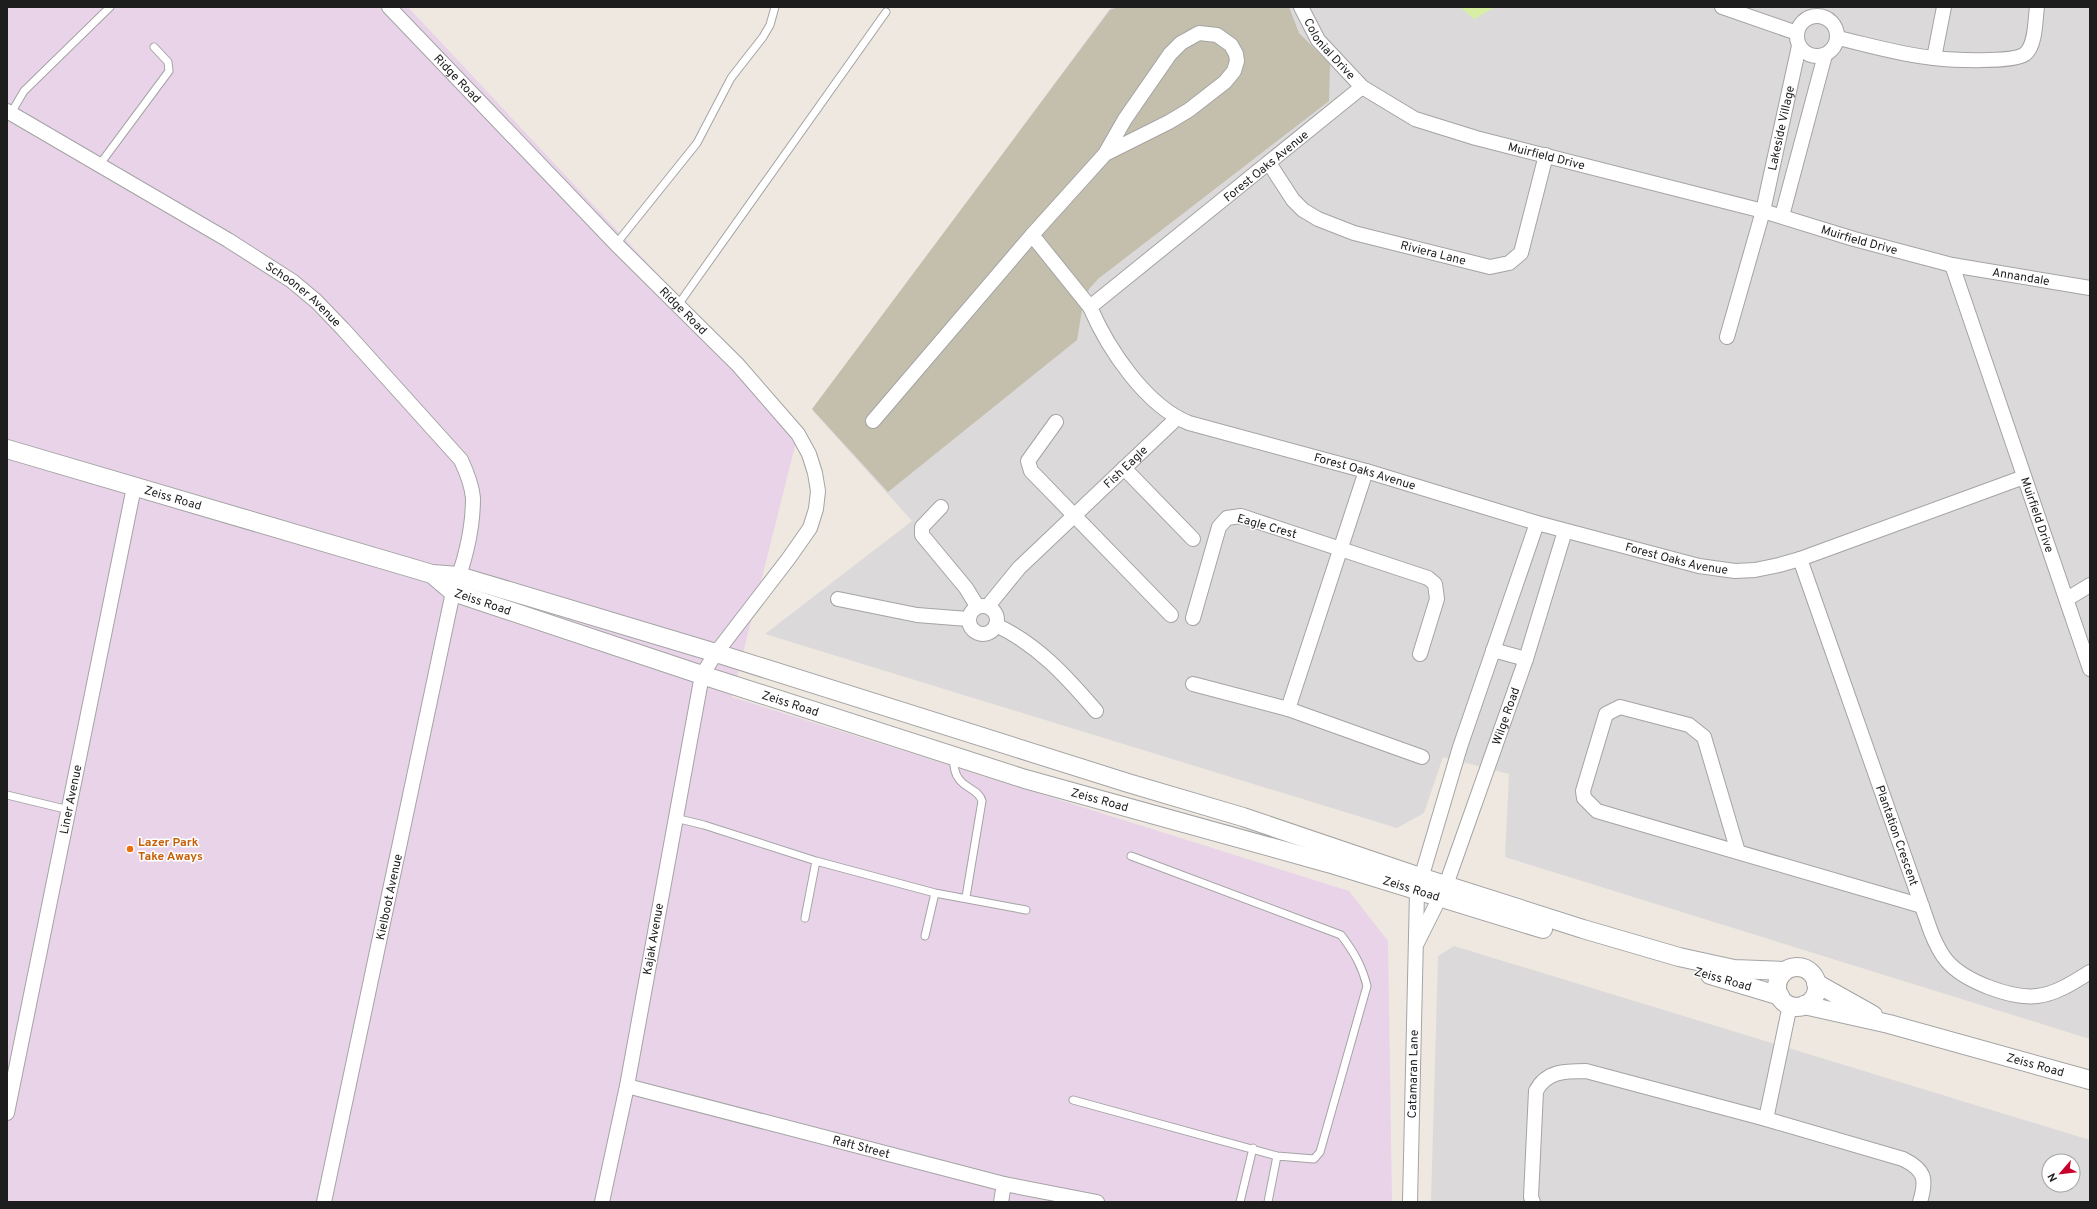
<svg xmlns="http://www.w3.org/2000/svg" width="2097" height="1209" font-family="Overpass,sans-serif">
<rect width="100%" height="100%" fill="#efe8e1"/>
<path fill="#dbd9da" fill-rule="evenodd" d="M1111,7h979v1032l-585,-182 4,-83 -66,-17 -19,56 -27,15 -632,-194 147,-113 -99,-110z
M1454,946l636,194v62h-659l7,-246zM2049,1161h24v24h-24z"/>
<path fill="#e8d3e9" d="M7,7h401l392,419 -68,271 617,194 39,50 4,261h-1385z"/>
<path fill="#c4bfac" d="M1118,7h171l10,26 31,31 -1,37 -231,178 -9,10 -7,21 -5,30 -189,152 -76,-83 298,-399z"/>
<path fill="#d7eea3" d="M1460,7h35l-21,12z"/>
<g fill="none" stroke-linecap="round" stroke-linejoin="round">
<defs>
<path id="service" d="M11,113l13,-22 86,-84
M100,164l69,-93 -1,-9 -14,-15
M616,244l81,-101 34,-65 32,-41 7,-12 5,-18
M678,305l208,-293
M953,757c1,8 1,16 6,22 6,9 20,11 23,22l-16,96
M7,795l62,15
M675,818l29,7 112,36 119,32 91,17
M805,918l11,-57
M925,936l10,-43
M1073,1100l204,56 37,3 6,-7 47,-166c-5,-20 -13,-34 -26,-51l-210,-79
M1240,1202l13,-54
M1268,1202l9,-46"/>
<g id="minor">
<path id="s1" d="M389,7l227,237 122,121 60,69 11,20 6,19 3,18 -2,18 -6,19 -21,30 -73,95 -14,22 -75,411 -25,116"/>
<path id="s2" d="M1301,7l17,33 44,47 53,32 61,19 287,73 91,28 98,26 138,23"/>
<path d="M1722,7l75,26"/>
<circle cx="1817" cy="36" r="20"/>
<path d="M1838,38c31,7 64,17 96,20 17,2 79,5 91,-4 11,-9 10,-34 12,-47"/>
<path d="M1934,58l10,-51"/>
<path id="s3" d="M1362,87l-272,220c18,42 56,99 99,116l177,48 171,52 162,43 36,5 20,-1 24,-5 21,-6 224,-82"/>
<path id="s4" d="M7,111l221,129 64,41 24,20 27,28 118,131c6,13 11,25 12,38 0,31 -9,66 -20,94l-129,610"/>
<path id="s5" d="M1269,163l24,37 10,10 15,9 36,14 136,34 19,-4 12,-10 25,-98"/>
<path d="M1782,216l43,-161"/>
<path d="M1032,235l58,72"/>
<path id="s6" d="M1952,265l138,404"/>
<path id="s7" d="M1727,337l36,-126 36,-165"/>
<path d="M873,421l159,-186 73,-81 20,-35 45,-65 11,-11 18,-10 18,2 14,10 5,9 1,7 -3,10 -9,11 -36,28 -20,12 -64,32"/>
<path d="M1056,422l-28,39 3,10 140,144"/>
<path d="M1124,468l69,71"/>
<path d="M941,507l-19,20v8l44,53 11,18"/>
<path id="s8" d="M1800,559l131,373c4,10 9,21 16,29 17,20 64,38 90,35 19,-2 37,-14 53,-24"/>
<path d="M838,599l79,16 51,4"/>
<path d="M2067,599l23,-14"/>
<circle cx="983" cy="620" r="14"/>
<path id="s9" d="M988,606l31,-38 158,-150"/>
<path d="M1193,618l26,-91 8,-9 14,-2 187,62 7,6 2,15 -17,55"/>
<path d="M996,625c42,20 70,51 100,86"/>
<path d="M1493,650l33,9"/>
<path d="M1193,684l95,25 134,48"/>
<path d="M1288,709l78,-238"/>
<path d="M1738,852l-34,-115 -15,-12 -69,-18 -14,7 -23,77 1,7 13,13 291,85 34,10"/>
<path id="s10" d="M1417,943l29,-58 80,-226 39,-128"/>
<path id="s11" d="M627,1086l377,98 93,18"/>
<path id="s12" d="M7,1113l127,-626"/>
<path d="M1766,1119l24,-114"/>
<path d="M1001,1202l3,-18"/>
<path id="s13" d="M1410,1202l7,-310 43,-145 77,-224"/>
<path d="M1533,1202l-2,-5 5,-106c10,-20 29,-20 50,-20l180,48 137,40c22,11 24,20 17,43"/>
</g>
<g id="tertiary">
<path id="s14" d="M7,449l425,125 27,2 257,77 412,130 115,34 177,60 163,52 96,28 55,12 50,2"/>
<path id="s15" d="M432,574l21,18 249,83 323,104 303,84 215,66"/>
<circle cx="1797" cy="987" r="20"/>
<path d="M1710,975l70,21"/>
<path d="M1816,983l57,32"/>
<path id="s16" d="M1804,1005l85,19 201,56"/>
</g>
</defs>
<use href="#service" stroke="#a4a4a4" stroke-width="9"/>
<use href="#minor" stroke="#a4a4a4" stroke-width="16"/>
<use href="#tertiary" stroke="#a4a4a4" stroke-width="20"/>
<use href="#service" stroke="#fff" stroke-width="7"/>
<use href="#minor" stroke="#fff" stroke-width="14"/>
<use href="#tertiary" stroke="#fff" stroke-width="18"/>
</g>
<circle fill="#e8710a" stroke="#fff" stroke-width="1.5" cx="130" cy="849" r="4"/>
<g text-anchor="middle" stroke-width="3" stroke-linejoin="round" paint-order="stroke">
<g font-size="12" fill="#1d1d1d" stroke="#fff">
<text dy="4" stroke="none"><textPath href="#s2" startOffset="51">Colonial Drive</textPath></text>
<text dy="4" stroke="none"><textPath href="#s1" startOffset="99">Ridge Road</textPath></text>
<text dy="4" stroke="none"><textPath href="#s7" startOffset="216">Lakeside Village</textPath></text>
<text dy="4" stroke="none"><textPath href="#s2" startOffset="300">Muirfield Drive</textPath></text>
<text transform="translate(1266 166) rotate(-39)" y="4">Forest Oaks Avenue</text>
<text dy="4" stroke="none"><textPath href="#s2" startOffset="624">Muirfield Drive</textPath></text>
<text dy="4" stroke="none"><textPath href="#s5" startOffset="196">Riviera Lane</textPath></text>
<text dy="4" stroke="none"><textPath href="#s2" startOffset="790">Annandale</textPath></text>
<text dy="4" stroke="none"><textPath href="#s4" startOffset="349">Schooner Avenue</textPath></text>
<text dy="4" stroke="none"><textPath href="#s1" startOffset="423">Ridge Road</textPath></text>
<text dy="4" stroke="none"><textPath href="#s9" startOffset="196">Fish Eagle</textPath></text>
<text dy="4" stroke="none"><textPath href="#s3" startOffset="688">Forest Oaks Avenue</textPath></text>
<text dy="4" stroke="none"><textPath href="#s14" startOffset="173">Zeiss Road</textPath></text>
<text dy="4" stroke="none"><textPath href="#s6" startOffset="264">Muirfield Drive</textPath></text>
<text transform="translate(1267 526) rotate(16)" y="4">Eagle Crest</text>
<text dy="4" stroke="none"><textPath href="#s3" startOffset="1012">Forest Oaks Avenue</textPath></text>
<text dy="4" stroke="none"><textPath href="#s15" startOffset="59">Zeiss Road</textPath></text>
<text dy="4" stroke="none"><textPath href="#s15" startOffset="383">Zeiss Road</textPath></text>
<text dy="4" stroke="none"><textPath href="#s10" startOffset="244">Wilge Road</textPath></text>
<text dy="4" stroke="none"><textPath href="#s12" startOffset="320">Liner Avenue</textPath></text>
<text dy="4" stroke="none"><textPath href="#s15" startOffset="707">Zeiss Road</textPath></text>
<text dy="4" stroke="none"><textPath href="#s8" startOffset="293">Plantation Crescent</textPath></text>
<text dy="4" stroke="none"><textPath href="#s15" startOffset="1031">Zeiss Road</textPath></text>
<text transform="translate(389 897) rotate(-78)" y="4">Kielboot Avenue</text>
<text transform="translate(653 939) rotate(-80)" y="4">Kajak Avenue</text>
<text transform="translate(1723 979) rotate(16)" y="4">Zeiss Road</text>
<text dy="4" stroke="none"><textPath href="#s16" startOffset="239">Zeiss Road</textPath></text>
<text dy="4" stroke="none"><textPath href="#s13" startOffset="128">Catamaran Lane</textPath></text>
<text dy="4" stroke="none"><textPath href="#s11" startOffset="242">Raft Street</textPath></text>
</g>
<g font-size="12" font-weight="bold" fill="#c56008" stroke="#fff" text-anchor="start">
<text x="138" y="846">Lazer Park<tspan x="138" dy="14">Take Aways</tspan></text>
</g>
</g>
<rect width="2097" height="1209" fill="none" stroke="#1d1d1d" stroke-width="16"/>
<g transform="translate(2061 1173) rotate(242)"><circle r="19" fill="#ffffff" stroke="#a5a5a5"/>
<path d="M0-3L7 15L0 10L-7 15Z" fill="#c90029"/>
<text y="-6" font-size="11" font-weight="bold" text-anchor="middle" fill="#1d1d1d">N</text>
</g>
</svg>
